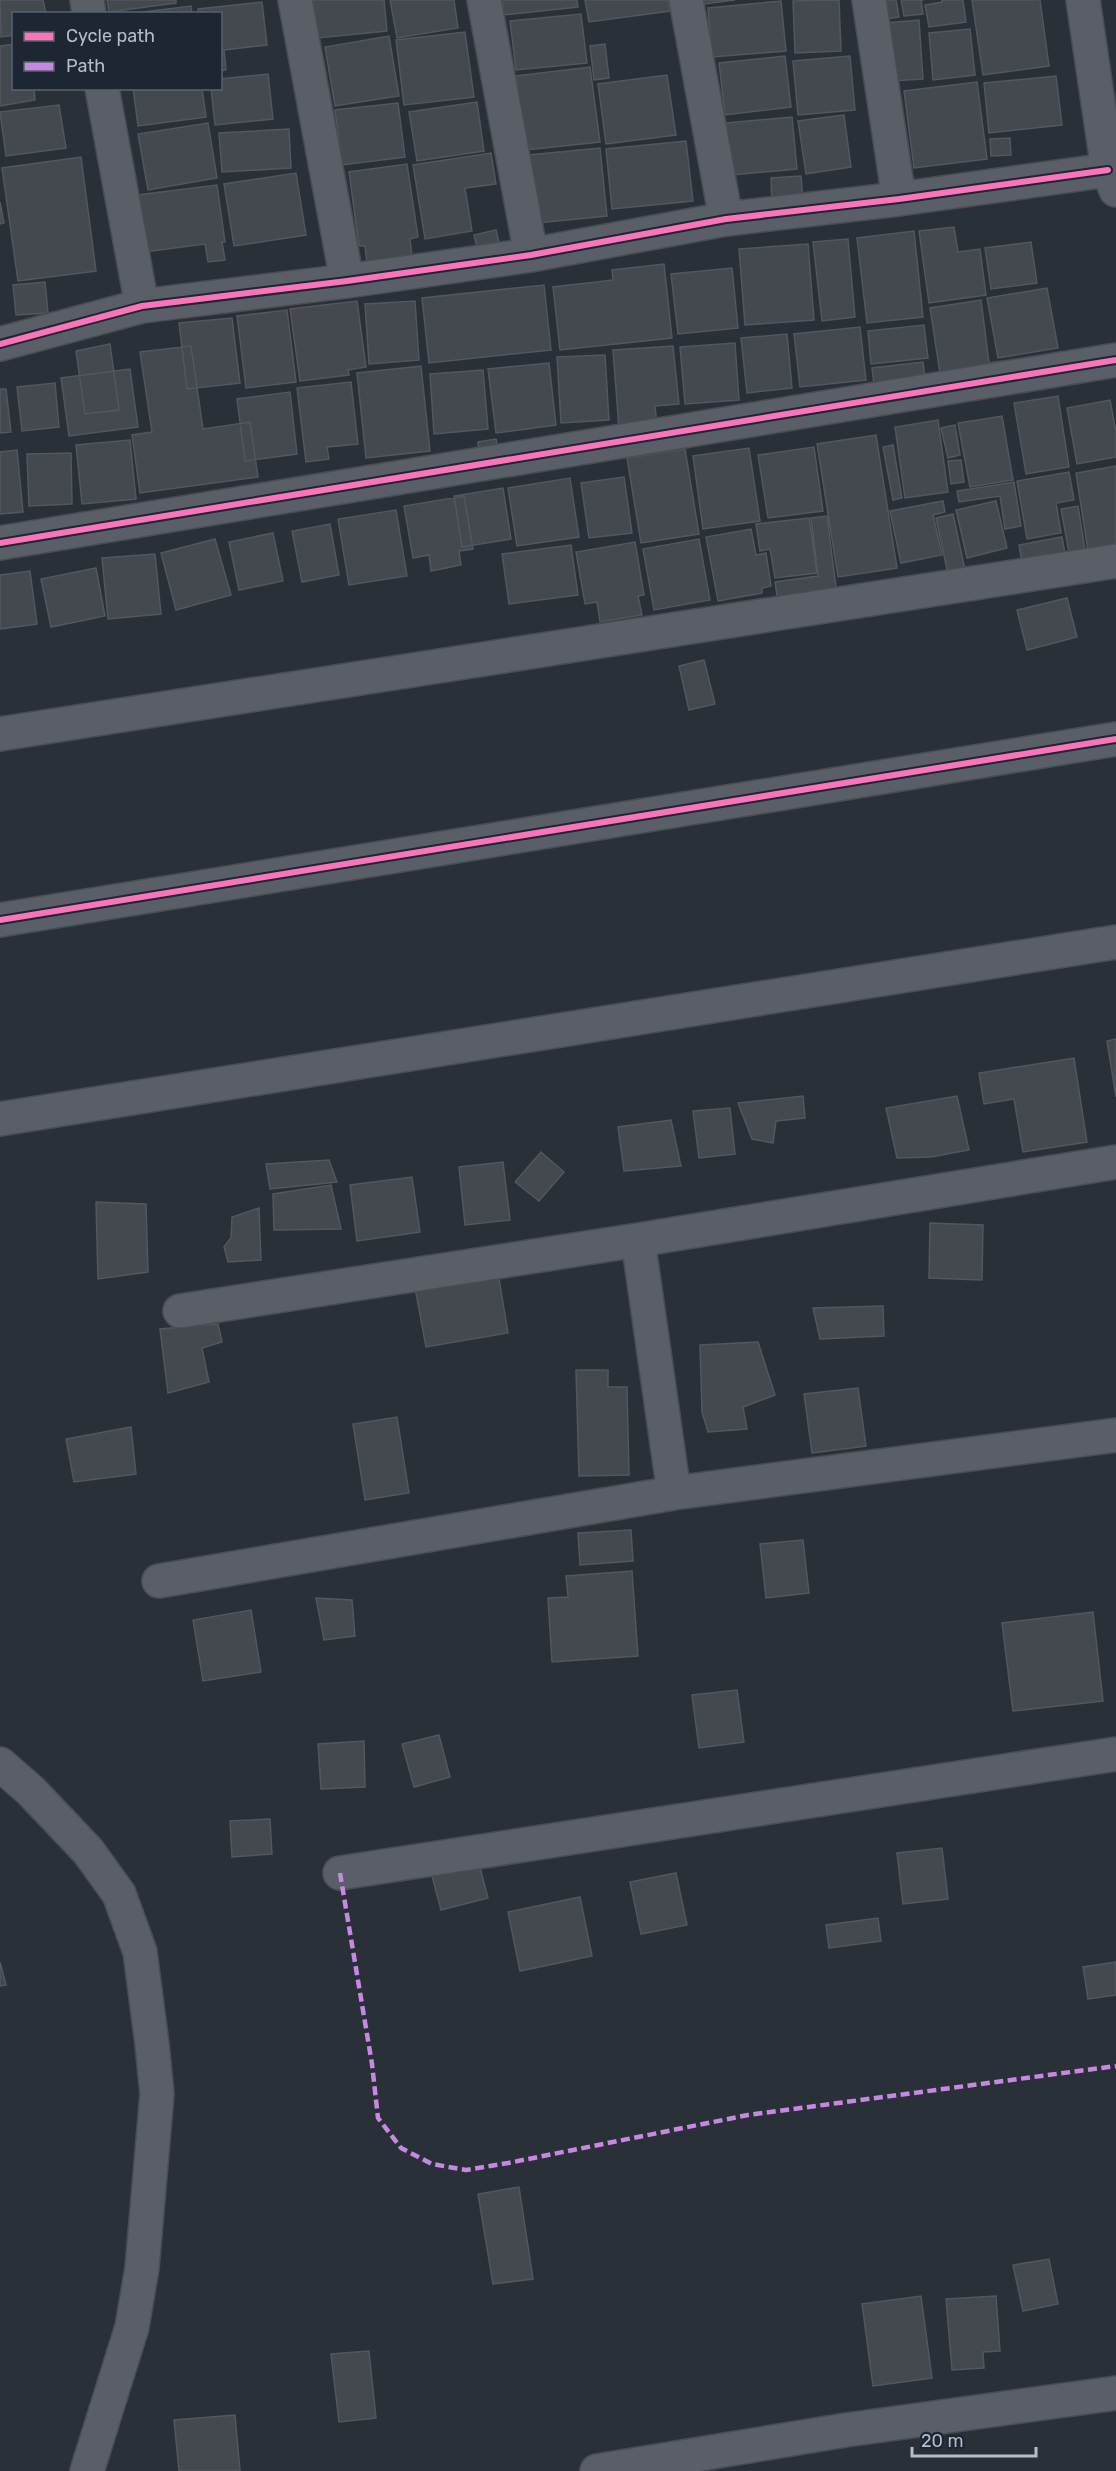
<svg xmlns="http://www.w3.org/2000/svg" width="1116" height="2471" font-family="Rubik,sans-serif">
<rect width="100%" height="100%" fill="#2a3038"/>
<path fill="#444950" stroke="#52575f" stroke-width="1.5" d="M0,0h43l3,14h-32v21l-13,2z
M107,0h69v3l-67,9z
M313,0h71l3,31 -70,7z
M390,0h64l4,28 -61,10z
M502,0h75l1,7 -74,8z
M585,0h83l2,11 -81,11z
M695,0h40l-39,5z
M839,0l2,51 -46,2 -2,-52z
M878,0h18l3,17 -18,3z
M901,0h23h-3l2,14 -19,2z
M942,0h21l3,22 -37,5 -4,-22 17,-3z
M972,0h68l9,66 -66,9z
M781,1l5,50 -74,6 -4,-49z
M262,2l5,43 -43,5 2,20 -6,1v-57h-22v-5z
M191,6l1,8h-65z
M581,14l6,49 -71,7 -6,-49z
M919,20l4,59 -32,2 -5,-58z
M970,29l5,46 -42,5 -4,-47z
M465,32l9,65 -70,8 -8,-65z
M389,36l10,60 -64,10 -10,-59z
M14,44v44h20l1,12 -35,6v-60z
M605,44l4,34 -15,2 -4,-34z
M785,56l6,51 -66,8 -6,-52z
M850,56l5,54 -57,5 -5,-54z
M590,67l10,75 -74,8 -10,-74z
M268,74l5,45 -58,6 -4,-37h9v-9z
M667,75l9,60 -70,9 -8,-60z
M1056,76l6,49 -73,8 -5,-50z
M977,82l10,77 -73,9 -10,-77z
M133,88h69l4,29 -68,9z
M477,102l7,49 -67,10 -8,-49z
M398,103l7,54 -63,8 -7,-55z
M59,105l7,43 -60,8 -6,-44z
M844,115l7,52 -45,7 -8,-53z
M792,117l5,52 -66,6 -5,-52z
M208,123l9,55 -69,12 -10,-56z
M289,129l2,39 -69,4 -3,-39z
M1010,138l1,17 -20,1 -1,-17z
M686,141l7,60 -81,8 -6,-60z
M600,148l7,68 -70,7 -8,-68z
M491,153l5,31 -31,4 7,43 -47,8 -12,-74z
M81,157l15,114 -78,10 -16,-113z
M407,164l11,73 -8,2 2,18 -45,6 -2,-17h-6l-10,-74z
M296,173l10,62 -72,11 -10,-62z
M801,176l2,26 -31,3 -1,-27z
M217,185l8,57h-3l3,18 -17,2 -3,-18 -60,8 -7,-57z
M0,202l4,21 -4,1z
M954,227l4,25 22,-3 6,46 -57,8 -10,-72z
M496,230l4,17 -22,5 -4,-17z
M914,231l9,86 -56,6 -10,-85z
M848,239l7,78 -33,4 -9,-79z
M1031,242l6,41 -46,6 -6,-41z
M808,244l6,76 -69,5 -6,-76z
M664,264l8,74 -112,12 -7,-63 60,-7 -1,-10z
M732,268l6,60 -60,6 -7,-60z
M45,282l3,31 -32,2 -3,-30z
M544,285l7,65 -122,13 -7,-65z
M1047,288l11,60 -60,10 -11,-60z
M981,300l8,63 12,-2 2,11 -62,8 -11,-72z
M357,301l9,66 -18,3 1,5 -49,6 -10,-72z
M415,301l4,59 -50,4 -4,-60z
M287,310l9,72 -50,6 -9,-72z
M232,318l8,65 -53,6 -8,-66z
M924,325l4,33 -57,6 -3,-33z
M860,327l6,53 -66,7 -6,-53z
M787,334l5,54 -45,5 -6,-55z
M735,343l4,57 -54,4 -5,-57z
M110,344l9,66 -34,4 -9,-63z
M191,346l12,83 47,-7 8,55 -118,16 -8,-58 20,-3 -12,-80z
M673,346l6,58 -24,2 2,20 -38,3 -6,-79z
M605,355l4,65 -48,3 -4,-66z
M923,362l3,25 -51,7 -3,-26z
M549,363l7,62 -60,8 -8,-64z
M421,366l9,85 -64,7 -9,-85z
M130,369l8,58 -69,9 -8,-58z
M483,370l5,59 -54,5 -4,-60z
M351,382l7,62 -31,3 2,12 -23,3 -9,-74z
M55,383l4,44 -37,4 -5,-44z
M0,389h6l5,43 -11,1z
M290,392l7,62 -52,7 -8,-62z
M1058,396l11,71 -43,7 -12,-71z
M1110,400l6,32v25l-39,7 -10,-56z
M1002,416l11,64 -43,7 -12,-64z
M938,420l10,72 -43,6 -10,-71z
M955,425l5,30 -12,3 -7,-30z
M876,435l21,133 -59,9 -21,-133z
M496,439l3,17 -20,3 -1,-17z
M130,440l6,59 -54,5 -6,-59z
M893,445l9,53 -9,2 -10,-53z
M814,447l9,64 -55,7 -10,-63z
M749,448l11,73 -57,8 -10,-73z
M685,449l14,85 -58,9 -14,-85z
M17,450l6,62 -23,2v-62z
M71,453l1,51 -43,2 -2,-52z
M961,460l3,22 -13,2 -3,-23z
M1116,466v81l-28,4 -12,-78z
M1069,472l5,28 -18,3 5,30 -34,6 -10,-58z
M624,477l8,56 -43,5 -8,-55z
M570,478l9,59 -62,9 -9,-58z
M1014,482l7,44 -16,3 -5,-33 -41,6 -2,-11z
M503,488l8,51 -49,8 -8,-51z
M464,496l9,53 -14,2 2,14 -30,6 -2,-16 -16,3 -9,-52z
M943,501l2,11 -12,3 9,40 -41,8 -11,-52z
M996,501l11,47 -40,10 -11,-48z
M1078,506l8,50 -16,2 -9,-49z
M396,510l11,66 -58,9 -11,-66z
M953,514l12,56 -17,4 -12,-56z
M827,516l10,79 -59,8 -3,-21 43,-6 -7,-58z
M809,518l8,55 -42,5 -5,-29 -10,2 -4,-27z
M330,524l9,51 -37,7 -10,-51z
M751,529l5,26 10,-2 5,33 -9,2v5l-44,8 -12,-64z
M273,533l10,48 -44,9 -10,-48z
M1062,537l3,17 -43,8 -3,-17z
M215,539l16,56 -55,15 -15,-57z
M699,539l11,61 -56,10 -11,-61z
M635,542l9,53 -6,1 4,19 -42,7 -3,-20 -12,2 -9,-52z
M571,545l7,50 -69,9 -7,-50z
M155,554l6,60 -53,5 -6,-61z
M96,568l9,48 -54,11 -10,-48z
M30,571l7,53 -37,5v-54z
M1067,598l10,39 -50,13 -10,-40z
M704,660l11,44 -26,6 -10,-44z
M1116,1039v58l-9,-56z
M1074,1058l13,84 -64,10 -9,-53 -30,5 -5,-31z
M803,1096l2,22 -29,3 -3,22 -21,-4 -14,-36z
M957,1096l12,54 -38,7 -34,1 -11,-50z
M730,1108l5,46 -36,4 -6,-47z
M671,1120l10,46 -57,5 -6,-44z
M541,1152l23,20 -25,29 -24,-19z
M329,1160l8,22 -67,7 -4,-25z
M503,1162l7,58 -45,5 -6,-58z
M412,1177l8,55 -63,9 -7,-56z
M331,1185l10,44 -67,1 -1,-36z
M96,1202l50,2 2,68 -50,7z
M259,1208l2,52 -33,2 -4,-15 7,-9 1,-21z
M930,1223l53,2 -1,55 -53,-2z
M497,1267l11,66 -82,14 -12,-65z
M883,1306l1,30 -64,3 -7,-31z
M218,1324l4,18 -20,6 7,34 -41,11 -8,-64z
M758,1342l17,53 -32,12 4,22 -39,3 -6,-20 -2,-67z
M576,1370h32v17h19l2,88 -50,1z
M858,1388l8,58 -54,7 -8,-59z
M397,1417l12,76 -44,7 -12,-76z
M131,1427l5,47 -62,8 -8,-43z
M631,1530l2,31 -53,4 -2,-32z
M803,1540l6,53 -43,5 -6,-54z
M632,1571l6,85 -86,6 -4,-64 20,-1 -2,-21z
M316,1598l36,2 3,36 -31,4z
M251,1610l10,62 -58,9 -10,-61z
M1093,1612l10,89 -90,10 -11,-88z
M737,1690l7,52 -45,6 -7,-53z
M439,1735l11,42 -36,10 -12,-43z
M364,1741l1,46 -44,2 -3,-45z
M270,1819l2,35 -40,3 -2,-36z
M942,1848l6,51 -45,5 -6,-51z
M479,1864l9,34 -47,12 -9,-34z
M676,1873l11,52 -46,9 -11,-52z
M580,1897l12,59 -72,15 -12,-59z
M878,1918l3,23 -52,7 -3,-23z
M0,1962l6,23 -6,1z
M1116,1962v33l-28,4 -5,-32z
M519,2187l14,92 -40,5 -15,-90z
M1049,2259l9,45 -35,7 -10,-46z
M921,2296l11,82 -59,8 -11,-82z
M996,2296l4,55 -17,1 1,16 -32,2 -6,-71z
M369,2351l7,67 -37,4 -8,-68z
M235,2415l5,56h-61l-5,-51z"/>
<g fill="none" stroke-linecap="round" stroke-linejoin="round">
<defs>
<path id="minor" d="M87,0l2,14
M295,0l52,281
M484,0l47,255
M686,0l40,219
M869,0l30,199
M1083,0l25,170 8,20
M102,88l40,218
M0,344l142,-38 205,-25 184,-26 195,-36 173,-20 209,-29
M0,543l1116,-183
M0,734l1116,-173
M0,920l1116,-181
M0,1119l1116,-177
M180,1311l458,-71
M674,1493l-36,-253 478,-78
M159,1581l515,-88 442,-58
M0,1764l31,27 57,60 31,43 21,58 12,92 5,50 -15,174 -10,59 -45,144
M340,1873l776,-119
M597,2471l249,-41 270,-37"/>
</defs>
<use href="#minor" stroke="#484c53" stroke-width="36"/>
<use href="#minor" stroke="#5a5e66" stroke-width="33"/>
<path stroke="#c787e3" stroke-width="4.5" stroke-dasharray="9 4.5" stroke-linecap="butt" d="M340,1873l32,191 6,54 23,30 31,16 34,6 42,-7 240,-48 368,-49"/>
<defs>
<path id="cycleway" d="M0,344l142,-38 205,-25 184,-26 195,-36 173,-20 209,-29
M0,543l1116,-183
M0,920l1116,-181"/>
</defs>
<use href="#cycleway" stroke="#1d2633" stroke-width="10"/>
<use href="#cycleway" stroke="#fb73b8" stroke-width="6"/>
</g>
<rect x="12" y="12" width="210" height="78" fill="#1d2633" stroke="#59626f" stroke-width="1.5"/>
<rect x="24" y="32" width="30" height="9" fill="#fb73b8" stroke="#59626f" stroke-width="1.5"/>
<text x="66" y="42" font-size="18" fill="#b4bcc9">Cycle path</text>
<rect x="24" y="62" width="30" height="9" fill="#c787e3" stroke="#59626f" stroke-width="1.5"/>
<text x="66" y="72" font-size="18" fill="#b4bcc9">Path</text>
<path d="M912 2447v9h124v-9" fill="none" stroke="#b4bcc9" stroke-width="3"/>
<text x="921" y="2447" font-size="18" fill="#b4bcc9" stroke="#1d2633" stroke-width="4.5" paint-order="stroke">20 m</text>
</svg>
